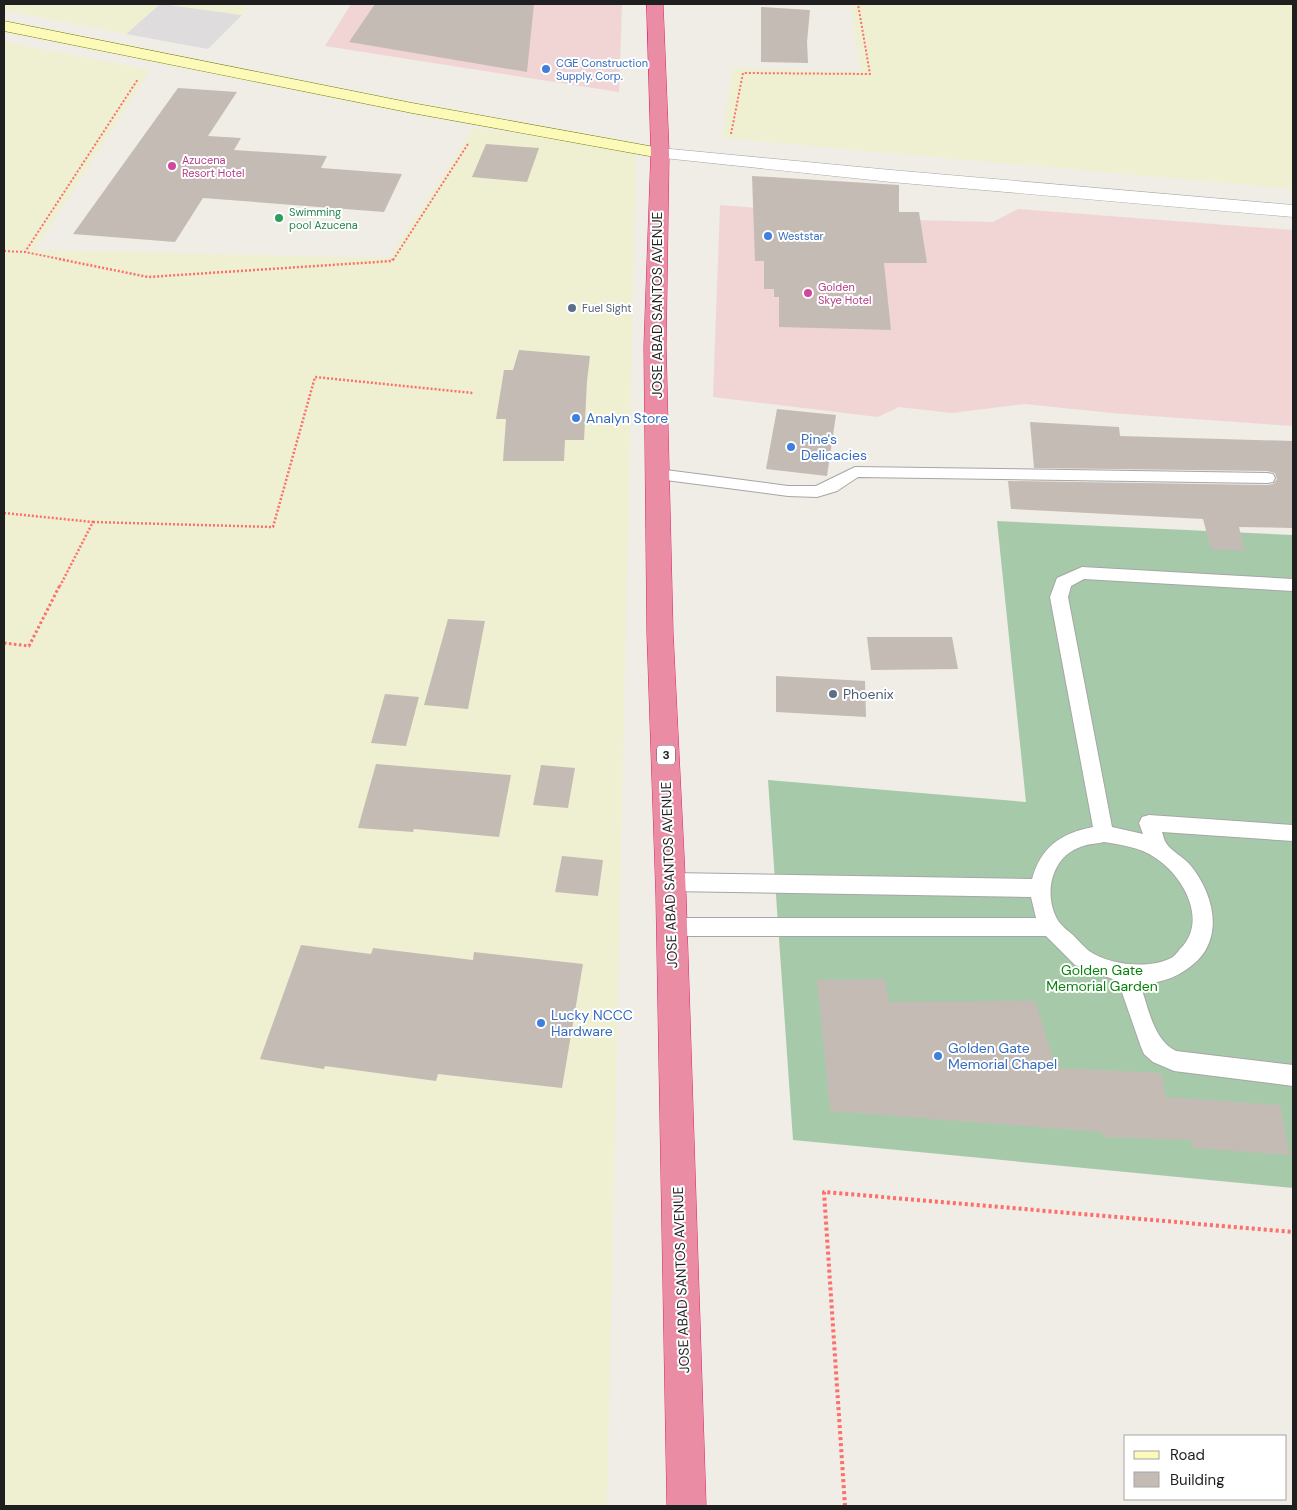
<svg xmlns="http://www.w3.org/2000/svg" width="1297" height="1510" font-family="'DM Sans',sans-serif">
<rect width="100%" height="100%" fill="#f0ece6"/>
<path fill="#dedcdd" d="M160,4h3l79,11 -34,34 -82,-15z"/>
<path fill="#f1d5d5" d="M351,4h271l-3,88 -294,-46z
M720,205l192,15 81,2 25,-13 275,21v196l-170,-12 -99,-10 -72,9 -53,-6 -21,10 -165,-20z"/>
<path fill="#efefd1" d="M4,4h156l-34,30 -122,-24z
M163,4h85l-6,11z
M851,4h442v185l-571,-51 11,-70 128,4z
M4,42l146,28 -115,180 354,8 85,-130 162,22 -29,1356h-603z"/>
<path fill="#a6caa9" d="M997,521l296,14v653l-500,-48 -25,-360 258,22z"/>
<path fill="#c5bbb5" d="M375,4h159l-7,68 -178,-30z
M761,7l49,3 -3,32 1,21 -47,-1z
M178,88l59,4 -29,44 33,2 -7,12 93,6 -6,12 81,6 -18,38 -181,-14 -28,44 -102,-8z
M486,144l53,4 -12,34 -55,-5z
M752,176l147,9v27h20l8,51h-43l7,67 -112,-3v-30h-5v-8h-10v-28h-9z
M519,350l71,6 -3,25 -3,59h-19l-1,21h-61l3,-42h-10l8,-49h9z
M777,409l59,6 -9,61 -61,-7z
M1030,422l89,5 1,9 173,5v87l-54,-1 6,24 -34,-2 -8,-30 -192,-10 -3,-28 259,4 6,-1 4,-5 -2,-6 -8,-2 -233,-3z
M448,619l37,2 -17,88 -44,-4z
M867,637h85l6,32 -87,1z
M776,676l89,5 1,36 -90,-5z
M385,694l34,3 -13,49 -35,-3z
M376,764l135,11 -12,62 -85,-8 -1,3 -55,-4z
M541,765l34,3 -7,40 -35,-3z
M562,856l41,4 -5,36 -43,-4z
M301,945l70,9 2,-6 100,12 1,-8 109,12 -21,124 -124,-14 -2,7 -111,-15 -1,3 -64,-10z
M885,979l4,23 146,-1 21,67 105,5 5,24 114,8 10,50 -97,-7 -1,-8 -89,-3 -1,-5 -272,-21 -13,-131z"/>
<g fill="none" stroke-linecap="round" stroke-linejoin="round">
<defs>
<path id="lane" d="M855,467l412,6 6,1 2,4 -2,4 -6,1 -409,-6 -21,14 -20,6 -29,-1 -130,-17 -6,-1 -2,-4 2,-4 6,-1 130,17h28z
M1082,567l211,12v12l-209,-12 -13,7 -3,11 44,230 31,7 -4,-11 3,-6 7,-2 144,10v16l-131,-9c1,3 2,8 4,11 5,8 18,14 25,23 21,26 33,67 7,94 -15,15 -36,24 -58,24 8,22 13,56 36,67l117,14v21l-119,-15 -21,-9 -9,-8 -3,-7 -23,-66 -43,-16 -29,-29h-375l-7,-3 -3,-6 3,-6 7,-3h365l-5,-21 -361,-6 -7,-3 -3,-6 3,-6 7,-3 362,6c9,-32 29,-46 61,-52l-43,-230 7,-19zM1104,842c18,3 35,5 50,15 29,18 55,64 26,92 -3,4 -6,8 -11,10 -22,10 -60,6 -80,-8 -6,-5 -11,-11 -16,-16 -5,-4 -10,-8 -14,-13 -16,-24 -9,-63 19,-74 8,-4 17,-4 26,-6z"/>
<path id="street" d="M660,148l231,22 402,35v12l-402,-35 -237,-25 -3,-4 3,-4z"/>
<path id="secondary" d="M4,21l408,82 248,45 6,1 3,4 -3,4 -6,1 -248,-45 -408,-82z"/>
<path id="highway" d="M647,4h16l6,149 -3,193 7,287 13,263 20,610h-39l-11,-610 -9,-263 -3,-287 7,-193z"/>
</defs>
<use href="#lane" stroke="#a6a6a6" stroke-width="2"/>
<use href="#street" stroke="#a6a6a6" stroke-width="1"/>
<use href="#secondary" stroke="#767b02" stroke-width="1"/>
<use href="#highway" stroke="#df2270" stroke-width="1"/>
<path stroke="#fd6f6a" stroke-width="2" stroke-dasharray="2 2" stroke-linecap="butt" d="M731,134l12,-61 127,1 -12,-70
M4,251l21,1
M65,260l-40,-8 113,-173
M393,260l75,-116"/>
<path stroke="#fd6f6a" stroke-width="2.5" stroke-dasharray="2 2" stroke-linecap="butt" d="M59,259l89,18 244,-16 1,-2
M4,513l89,9 -33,64
M93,522l180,5 42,-150 158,16"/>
<path stroke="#fd6f6a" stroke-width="3" stroke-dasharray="2.5 2.5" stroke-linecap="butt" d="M4,643l25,3 31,-61"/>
<path stroke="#fd6f6a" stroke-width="4" stroke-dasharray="3 3" stroke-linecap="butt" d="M845,1506l-21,-314 469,40"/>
<use href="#lane" fill="#fff" fill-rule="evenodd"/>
<use href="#street" fill="#fff" fill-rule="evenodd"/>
<use href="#secondary" fill="#fbfab9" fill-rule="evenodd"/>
<use href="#highway" fill="#e98ca4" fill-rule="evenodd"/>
</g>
<g fill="#3f7fe0" stroke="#fff" stroke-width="2">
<circle cx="546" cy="69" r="5"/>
<circle cx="768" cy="236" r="5"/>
<circle cx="576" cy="418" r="5"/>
<circle cx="791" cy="447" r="5"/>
<circle cx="541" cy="1023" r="5"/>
<circle cx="938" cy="1056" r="5"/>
</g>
<g fill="#d1479c" stroke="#fff" stroke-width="2">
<circle cx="172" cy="166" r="5"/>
<circle cx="808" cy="293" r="5"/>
</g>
<circle fill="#2e9e5b" stroke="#fff" stroke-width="2" cx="279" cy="218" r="5"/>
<g fill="#5c6f8a" stroke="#fff" stroke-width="2">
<circle cx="572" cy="308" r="5"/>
<circle cx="833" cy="694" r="5"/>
</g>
<g text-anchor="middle" stroke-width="4" stroke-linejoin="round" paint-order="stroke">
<g font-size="11" fill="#366cbe" stroke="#fff" text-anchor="start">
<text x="556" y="67">CGE Construction<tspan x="556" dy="13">Supply. Corp.</tspan></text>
<text x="778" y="240">Weststar</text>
</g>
<g font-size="11" fill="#b23c85" stroke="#fff" text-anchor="start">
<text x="182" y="164">Azucena<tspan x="182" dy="13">Resort Hotel</tspan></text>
<text x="818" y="291">Golden<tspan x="818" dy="13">Skye Hotel</tspan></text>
</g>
<g font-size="11" fill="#27864d" stroke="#fff" text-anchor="start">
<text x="289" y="216">Swimming<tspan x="289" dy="13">pool Azucena</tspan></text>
</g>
<g font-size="11" fill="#4e5e75" stroke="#fff" text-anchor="start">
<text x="582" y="312">Fuel Sight</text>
</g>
<rect fill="#fff" stroke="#626262" stroke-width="1" x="657" y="745.5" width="18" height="19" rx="4"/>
<g font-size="12" font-weight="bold" fill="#1f1f1f">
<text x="666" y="759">3</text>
</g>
<g font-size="14" fill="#1f1f1f" stroke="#fff">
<text transform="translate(657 305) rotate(-90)" y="5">JOSE ABAD SANTOS AVENUE</text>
<text transform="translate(669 875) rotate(-92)" y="5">JOSE ABAD SANTOS AVENUE</text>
<text transform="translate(681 1280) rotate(-92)" y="5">JOSE ABAD SANTOS AVENUE</text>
</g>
<g font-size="14" fill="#366cbe" stroke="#fff" text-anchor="start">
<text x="586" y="423">Analyn Store</text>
<text x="801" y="444">Pine's<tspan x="801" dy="16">Delicacies</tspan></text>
<text x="551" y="1020">Lucky NCCC<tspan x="551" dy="16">Hardware</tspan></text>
<text x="948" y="1053">Golden Gate<tspan x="948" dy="16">Memorial Chapel</tspan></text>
</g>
<g font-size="14" fill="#4e5e75" stroke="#fff" text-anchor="start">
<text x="843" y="699">Phoenix</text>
</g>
<g font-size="14" fill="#09820b" stroke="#fff">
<text x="1102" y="975">Golden Gate<tspan x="1102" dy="16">Memorial Garden</tspan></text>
</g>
</g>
<rect width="1297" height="1510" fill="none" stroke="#1f1f1f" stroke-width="10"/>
<rect x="1124" y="1435" width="162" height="65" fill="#ffffff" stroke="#a5a5a5"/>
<rect x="1134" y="1451" width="25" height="8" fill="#fbfab9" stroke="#a5a5a5"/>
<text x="1170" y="1460" font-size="15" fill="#1f1f1f">Road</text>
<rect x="1134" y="1472" width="25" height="15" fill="#c5bbb5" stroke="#a5a5a5"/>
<text x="1170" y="1485" font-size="15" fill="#1f1f1f">Building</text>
</svg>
